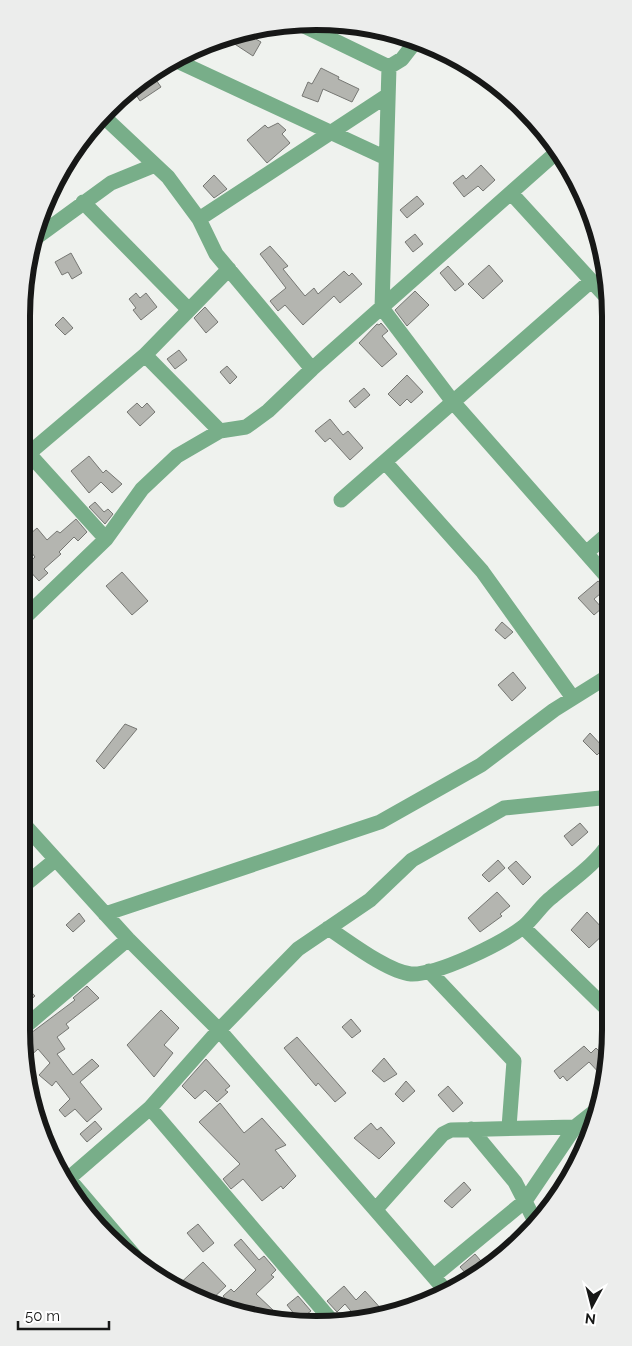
<svg xmlns="http://www.w3.org/2000/svg" width="632" height="1346" font-family="Raleway,sans-serif">
<rect width="100%" height="100%" fill="#eff2ee"/>
<path fill="#b4b5b0" stroke="#767773" d="M249,35l12,7 -8,14 -26,-17z
M321,68l18,9 -1,2 21,10 -7,13 -29,-13 -5,13 -16,-6 6,-14 4,2z
M154,77l7,10 -21,14 -7,-11z
M278,123l8,7 -4,4 8,9 -23,20 -20,-23 18,-15 3,3z
M481,165l14,15 -12,11 -5,-5 -14,11 -11,-14 10,-8 3,4z
M214,175l13,14 -13,9 -11,-12z
M417,196l7,8 -17,14 -7,-8z
M415,234l8,10 -10,8 -8,-10z
M270,246l18,20 -5,3 22,27 9,-8 4,6 26,-23 5,5 3,-3 10,11 -22,19 -6,-7 -31,29 -18,-20 -7,6 -8,-10 16,-13 -26,-34z
M71,253l11,20 -10,6 -4,-7 -6,3 -7,-13z
M489,265l14,16 -20,18 -15,-15z
M448,266l16,18 -9,7 -15,-18z
M415,291l14,14 -22,21 -12,-16z
M136,293l4,5 6,-5 11,14 -16,13 -8,-10 3,-2 -7,-9z
M205,307l13,15 -12,11 -12,-15z
M63,317l10,11 -8,7 -10,-10z
M381,323l7,8 -6,5 15,18 -15,13 -23,-24 18,-19 2,1z
M179,350l8,10 -12,9 -8,-10z
M227,366l10,11 -7,7 -10,-12z
M407,375l16,17 -12,11 -4,-4 -7,7 -12,-12z
M364,388l6,7 -15,13 -6,-7z
M137,403l5,5 5,-5 8,9 -15,14 -13,-14z
M330,419l13,16 5,-4 15,17 -13,12 -20,-22 -5,4 -10,-11z
M89,456l14,17 3,-3 16,14 -10,9 -11,-11 -12,11 -18,-22z
M95,502l9,10 4,-3 5,5 -8,10 -16,-17z
M76,519l11,13 -9,9 -4,-4 -15,15 2,2 -17,15 4,4 -9,8 -14,-15 10,-9 -13,-16 15,-13 10,12 10,-9 3,2z
M122,572l26,29 -16,14 -26,-29z
M598,581l9,7 -13,11 8,9 -8,7 -16,-17z
M502,622l11,10 -8,7 -10,-9z
M513,672l13,16 -14,13 -14,-16z
M125,724l12,5 -33,40 -8,-8z
M590,733l14,15 -7,7 -14,-14z
M580,823l8,9 -16,14 -8,-10z
M498,860l7,8 -16,14 -7,-7z
M516,861l15,16 -8,8 -15,-17z
M497,892l13,14 -10,8 2,2 -22,16 -12,-14z
M587,912l19,20 -17,16 -18,-18z
M79,913l6,8 -12,11 -7,-7z
M21,981l14,15 -14,12z
M87,986l12,12 -33,26 3,4 -12,9 8,12 -8,5 16,21 19,-16 7,7 -19,16 22,27 -15,13 -12,-13 -10,8 -6,-7 11,-11 -14,-18 -4,5 -13,-11 11,-12 -12,-14 -12,11 -3,-21 52,-39 -2,-2z
M161,1010l18,18 -15,17 9,8 -19,24 -27,-32z
M351,1019l10,12 -9,7 -10,-11z
M297,1037l49,56 -11,9 -17,-19 -2,3 -32,-38z
M584,1046l7,7 5,-5 9,9 -3,19 -13,-14 -22,19 -4,-5 -3,3 -6,-8z
M384,1058l13,16 -13,8 -12,-11z
M206,1059l24,27 -5,4 3,2 -11,10 -12,-12 -10,9 -13,-13z
M406,1081l9,10 -12,11 -8,-8z
M448,1086l15,17 -10,9 -15,-17z
M220,1103l24,30 18,-15 24,27 -11,5 21,26 -13,13 -2,-3 -19,15 -19,-22 -12,10 -8,-10 17,-15 -41,-42z
M95,1121l7,8 -15,13 -7,-8z
M371,1123l6,7 4,-3 14,16 -16,16 -25,-21z
M464,1182l7,8 -19,18 -8,-7z
M198,1224l16,19 -11,9 -16,-19z
M241,1239l18,21 5,-4 12,14 -5,5 3,2 -18,17 18,17 -9,8 -30,-9 -12,-14 8,-7 3,3 22,-22 -22,-25z
M475,1254l11,13 -15,12 -11,-12z
M203,1262l23,24 -16,15 -35,-13z
M344,1286l12,14 9,-9 19,21 -25,9 -14,-17 -8,8 -10,-11z
M298,1296l13,15 -12,9 -12,-15z"/>
<g fill="none" stroke-linecap="round" stroke-linejoin="round">
<path stroke="#78ae89" stroke-width="15" d="M300,24l89,43
M177,61l209,97
M389,67l-7,241 71,94 156,177
M389,67l13,-8 14,-18
M102,115l66,62 31,42 17,35 96,115
M511,193l97,106
M83,202l106,108
M199,219l189,-124
M37,237l74,-54 44,-18
M145,355l75,76
M21,445l85,94
M21,460l124,-105 84,-86
M385,462l97,109 91,127
M341,500l250,-219
M586,553l23,-20
M21,621l85,-82 36,-50 35,-33 43,-25 26,-4 22,-16 44,-42 246,-218
M21,821l107,118 91,91 227,261
M21,888l34,-28
M105,914l275,-92 101,-57 73,-55 56,-35
M523,927l88,86
M328,928c20,13 60,44 83,46 27,1 90,-30 112,-47 11,-9 18,-22 29,-30 21,-18 43,-32 58,-55
M429,971l85,90 -5,66
M21,1030l107,-91
M150,1108l182,213
M471,1129l44,53 22,43
M68,1179l82,-71 69,-78 79,-81 72,-49 42,-40 92,-52 106,-11
M69,1179l70,82
M376,1209l67,-75 8,-4 124,-3
M434,1276l91,-75 50,-74 19,-15"/>
</g>
<path d="M0 0H632V1346H0ZM316 30H316A286 286 0 0 1 602 316V1030A286 286 0 0 1 316 1316H316A286 286 0 0 1 30 1030V316A286 286 0 0 1 316 30Z" fill="#ecedec" fill-rule="evenodd"/>
<path fill="none" stroke="#171817" stroke-width="6" d="M316 30H316A286 286 0 0 1 602 316V1030A286 286 0 0 1 316 1316H316A286 286 0 0 1 30 1030V316A286 286 0 0 1 316 30Z"/>
<g transform="translate(592 1306) rotate(187)" stroke="#ffffff" stroke-width="4" paint-order="stroke">
<path d="M0-4L9 19L0 12L-9 19Z" fill="#171817"/>
<text y="-8" font-size="14" font-weight="bold" text-anchor="middle" fill="#171817">N</text>
</g>
<path d="M18 1321v8h91v-8" fill="none" stroke="#171817" stroke-width="2.5"/>
<text x="25" y="1321" font-size="15" fill="#171817" stroke="#ffffff" stroke-width="4" paint-order="stroke">50 m</text>
</svg>
